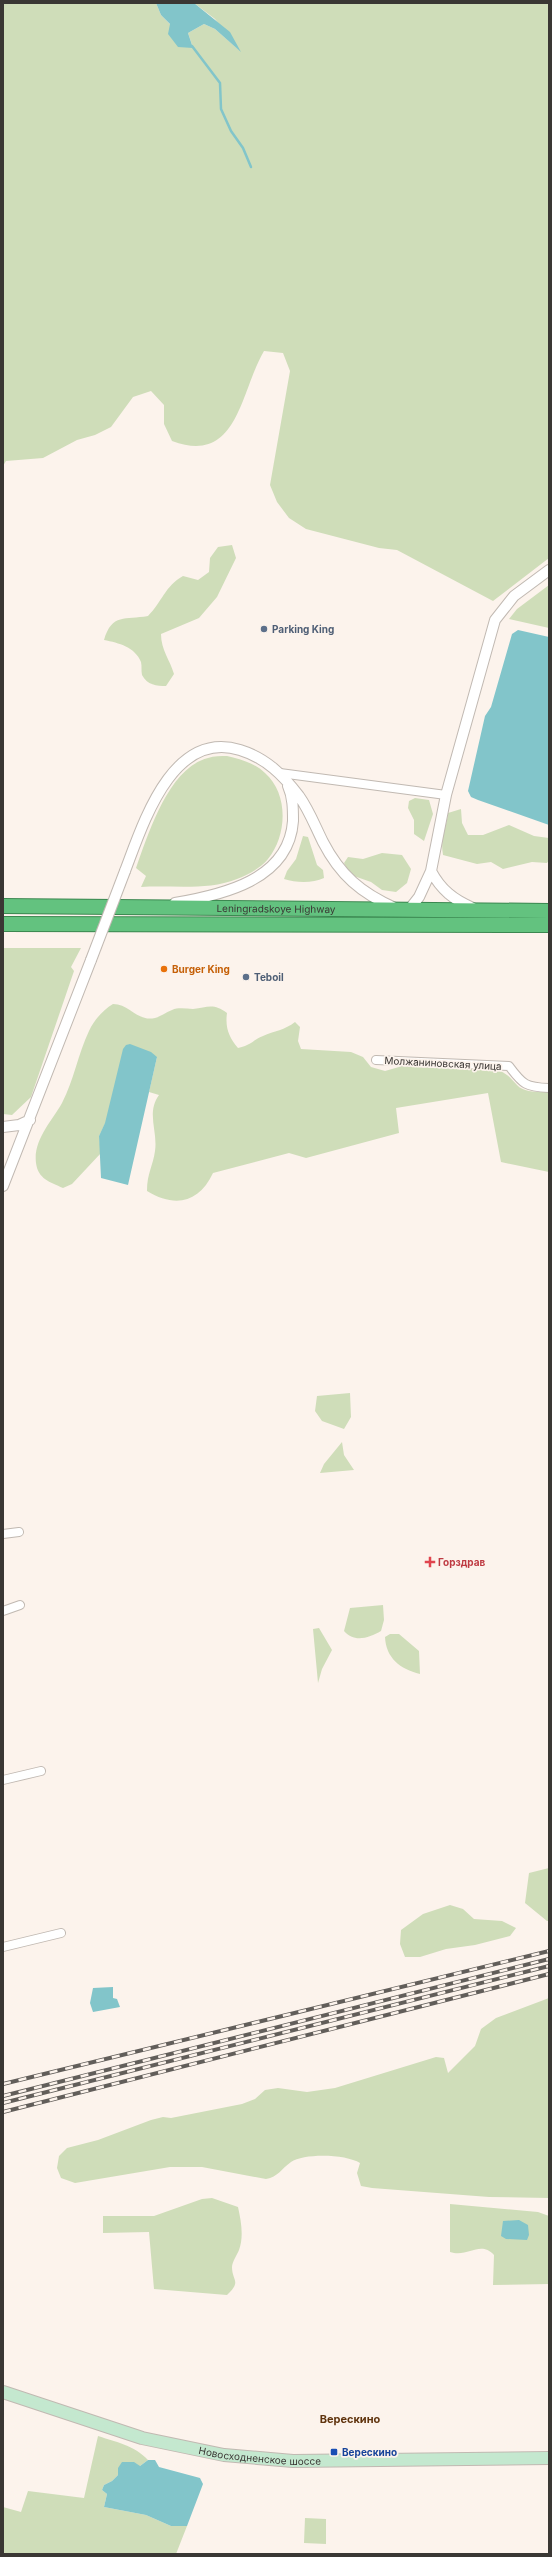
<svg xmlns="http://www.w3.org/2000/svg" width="552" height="2557" font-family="Inter,sans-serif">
<rect width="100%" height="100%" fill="#fcf3ec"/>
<path fill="#cfddb9" d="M3,3h153l5,12 32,33 -5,-15 16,-9 11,5 24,21 -24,-31 -21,-16h355v555l-56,43 -96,-51 -18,-2 -73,-19 -17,-11 -12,-16 -7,-17 20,-114 -7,-18 -19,-2c-24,41 -26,115 -92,90l-8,-17v-19l-13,-14 -18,6 -22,30 -16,8 -18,5 -34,18 -37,3 -3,5z
M232,545l4,13 -19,39 -18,21 -38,16c0,16 9,26 13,40l-8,12c-9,0 -19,-1 -24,-11 -1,-4 0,-9 -1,-13 -6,-15 -22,-19 -37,-22 8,-27 21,-20 44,-24 14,-14 17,-30 35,-40l15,4 11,-8 1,-14 8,-11z
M549,585v43l-40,-9 8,-10z
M227,756c13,3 28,7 38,17 24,21 22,63 3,86 -7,9 -21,16 -31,20 -30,12 -64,6 -96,8l5,-11 -10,-8c12,-33 32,-100 72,-110 6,-2 13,-2 19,-2z
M415,798l14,2 4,14 -9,27 -10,-7v-14l-6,-12 1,-7z
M461,809l1,14 6,12h15l26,-10 25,11 15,2v22l-2,3 -15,-1 -29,7 -12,-7 -14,2 -34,-9c-3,-17 3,-25 5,-42z
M303,836l5,1 9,28 6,5 1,8c-11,5 -27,5 -40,1l3,-8 9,-12z
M382,853l20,2 9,14 -4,14 -11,9 -14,-2 -11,-8 -20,-7 -7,-12 4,-6 15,2z
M3,948h78l-10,19 3,4 -43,126 -19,18 -9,-1z
M113,1004c17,0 24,18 42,14 5,-1 11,-6 17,-8 7,-3 14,-1 21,-1 15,-2 21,-6 34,4 -2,15 2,24 11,35 16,-4 14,-8 25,-12 11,-5 22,-6 32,-14l5,5 -2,14 3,8 50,3 12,5 8,10 14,4 21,-6 94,6c9,4 11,8 17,14 7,8 23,7 32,7v80l-48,-10 -13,-69 -92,15 3,25 -93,25 -17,-5 -76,20c-14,30 -38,35 -66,18 0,-18 6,-25 8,-40 3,-20 -9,-38 4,-56l-10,-3 8,-35 -52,67 -6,12 2,17 -29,31 -9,4c-13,-6 -25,-9 -27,-25 -3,-23 16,-42 26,-60 12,-23 16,-49 27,-72 5,-11 14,-21 24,-27z
M350,1393l1,24 -7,12 -22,-8 -7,-10 2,-15z
M342,1442l2,13 10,15 -34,3 4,-9z
M383,1605l1,15 -3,11c-12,7 -27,12 -37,0l6,-23z
M319,1628l13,22 -10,19 -4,14 -5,-54z
M390,1634h9l20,17 1,23c-20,-5 -34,-16 -35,-37z
M549,1868v53h-2l-22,-18 4,-30z
M450,1905l13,4 11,10 28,2 14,7 -6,8 -35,9 -29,4 -26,8h-15l-5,-13 1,-14 22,-16z
M549,1998v200l-60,-1 -117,-9 -11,-2 -4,-13 3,-10c-14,-9 -56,-10 -69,-1 -10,7 -13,15 -25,17l-64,-12h-32l-95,16 -14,-5 -4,-10 2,-12 8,-8 31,-8 53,-20 12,-3 8,1 71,-14 13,-5 10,-9 13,-2 29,4 28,-4 101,-31 8,1 4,15 27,-27 6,-17 15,-11z
M212,2198l26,9c3,14 6,29 1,43 -2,5 -7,12 -7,17 0,14 10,14 -5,28l-73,-6 -5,-57 -46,1v-17h51l48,-17z
M450,2204l88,8 11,4v68l-56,1 1,-30c-14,-15 -26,3 -44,-3z
M98,2436c18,6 36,9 50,24l-8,6 -22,2v7l-6,6 -8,4 -2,5 5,4 -3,13 42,8 25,11h16l-11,28h-173v-47l18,5 7,-21 56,7z
M305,2518l21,1v25l-22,-1z"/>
<path fill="#82c5ca" d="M156,3h38l36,29 11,20 -26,-23 -11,-5 -16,9 5,15 -15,-1 -10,-13 2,-10 -9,-9z
M518,630l31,7v188l-71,-25 -7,-3 -3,-6 17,-75 6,-9 21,-73z
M130,1044l21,8 6,5 -29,128 -27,-7 -2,-42 6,-13 18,-74 3,-4z
M113,1987v11l4,1 3,8 -27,5 -3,-9 3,-15z
M519,2220l9,5 1,10 -2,5 -21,-1 -5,-3 2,-15z
M148,2460h7l4,7 41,11 3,6 -16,42h-16l-25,-11 -42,-8 3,-13 -5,-4 2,-5 8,-4 6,-6v-7l4,-6h12l6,4z"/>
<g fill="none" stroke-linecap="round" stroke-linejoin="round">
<path stroke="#82c5ca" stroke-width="2.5" d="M192,46l28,37 1,26 10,22 12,17 8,19"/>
<defs>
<path id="minor" d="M280,773l166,22
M376,1060l133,6c14,19 17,21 40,22
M3,1534l16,-2
M3,1611l17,-6
M3,1780l38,-9
M3,1947l58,-14"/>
<path id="tertiary" d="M125,871c18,-47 47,-142 115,-121 26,8 43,25 59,46 10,14 16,30 24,46 17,33 38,51 72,66
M431,871c10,19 23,29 42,37
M175,903c47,-8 114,-23 118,-82 0,-12 0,-24 -5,-35
M408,911l11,-14 12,-26 15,-76 49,-175 19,-24 35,-26
M3,1127l16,-2 11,-5
M3,1186l88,-226"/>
<g id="secondary">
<path id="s1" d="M3,2392l139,46 82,17 69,6 256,-3"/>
</g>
<g id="trunk">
<path id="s2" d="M3,906l546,5"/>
<path d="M3,924l546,1"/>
</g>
</defs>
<use href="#minor" stroke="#c1b9b2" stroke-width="10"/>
<use href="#tertiary" stroke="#c1b9b2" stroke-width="12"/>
<use href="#secondary" stroke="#c1b9b2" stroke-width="14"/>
<use href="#trunk" stroke="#3b8750" stroke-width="16"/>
<use href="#minor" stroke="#fff" stroke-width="8"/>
<use href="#tertiary" stroke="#fff" stroke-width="10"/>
<use href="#secondary" stroke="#c4e8cf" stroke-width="12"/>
<use href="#trunk" stroke="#63c27f" stroke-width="14"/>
<defs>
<path id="rail" d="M3,2084l546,-133
M3,2096l546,-137
M3,2103l546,-137
M3,2112l546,-138"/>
</defs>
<use href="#rail" stroke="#625e5a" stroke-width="4"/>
<use href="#rail" stroke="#fcf3ec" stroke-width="2.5" stroke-dasharray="8" stroke-linecap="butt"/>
<defs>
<path id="tertiary-bridge" d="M91,960l34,-89"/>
</defs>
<use href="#tertiary-bridge" stroke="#c1b9b2" stroke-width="12" stroke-linecap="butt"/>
<use href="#tertiary-bridge" stroke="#fff" stroke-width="10"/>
</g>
<g fill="#5c6f8a" stroke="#fcf3ec" stroke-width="1.5">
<circle cx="264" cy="629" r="4"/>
<circle cx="246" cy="977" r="4"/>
</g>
<circle fill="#e8710a" stroke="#fcf3ec" stroke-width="1.5" cx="164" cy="969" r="4"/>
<path fill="#e0444e" stroke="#fcf3ec" stroke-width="1.5" d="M428 1556h4v4h4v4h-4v4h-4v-4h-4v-4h4z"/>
<rect fill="#1a4fb4" stroke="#fcf3ec" stroke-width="1.5" x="330" y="2448" width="8" height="8" rx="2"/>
<g text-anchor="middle" stroke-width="3.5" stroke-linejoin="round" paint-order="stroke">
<g font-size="10" font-weight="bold" fill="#4e5e75" stroke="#fcf3ec" text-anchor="start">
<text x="272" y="633">Parking King</text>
<text x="254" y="981">Teboil</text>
</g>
<g font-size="10" fill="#3a3734" stroke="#fcf3ec">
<text dy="4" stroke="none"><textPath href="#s2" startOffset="273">Leningradskoye Highway</textPath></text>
<text transform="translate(443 1063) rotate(3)" y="4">Молжаниновская улица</text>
<text dy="4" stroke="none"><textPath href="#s1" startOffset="266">Новосходненское шоссе</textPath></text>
</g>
<g font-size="10" font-weight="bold" fill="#c56008" stroke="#fcf3ec" text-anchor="start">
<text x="172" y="973">Burger King</text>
</g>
<g font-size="10" font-weight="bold" fill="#be3a42" stroke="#fcf3ec" text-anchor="start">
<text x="438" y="1566">Горздрав</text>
</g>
<g font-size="10" font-weight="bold" fill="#164399" stroke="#fcf3ec" text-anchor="start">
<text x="342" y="2456">Верескино</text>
</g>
<g font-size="11" font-weight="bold" fill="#5f330d" stroke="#fcf3ec">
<text x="350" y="2423">Верескино</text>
</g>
</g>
<rect width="552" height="2557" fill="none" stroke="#3a3734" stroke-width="8"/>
</svg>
